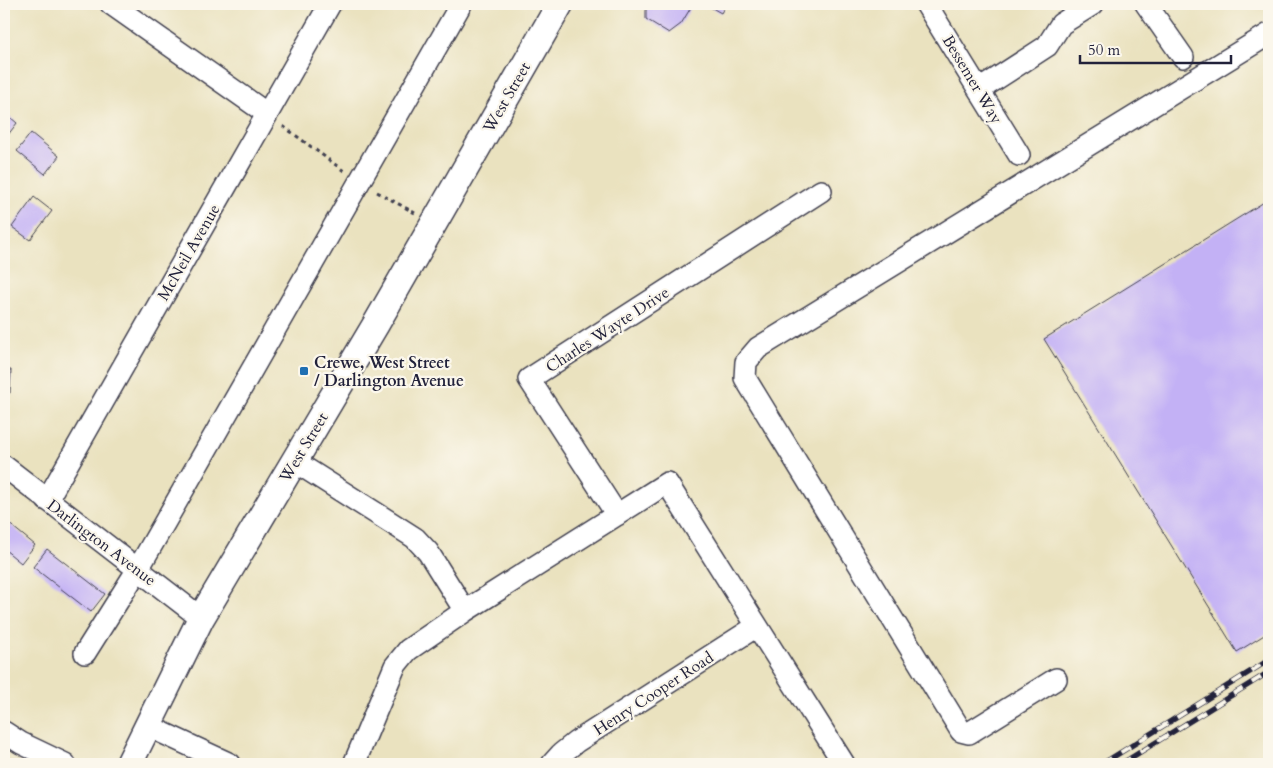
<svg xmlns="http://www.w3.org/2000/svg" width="1273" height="768" font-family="Cardo,serif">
<rect width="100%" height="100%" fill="#fbf7ec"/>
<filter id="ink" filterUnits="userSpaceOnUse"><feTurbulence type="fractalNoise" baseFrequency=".02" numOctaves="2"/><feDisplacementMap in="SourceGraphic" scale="10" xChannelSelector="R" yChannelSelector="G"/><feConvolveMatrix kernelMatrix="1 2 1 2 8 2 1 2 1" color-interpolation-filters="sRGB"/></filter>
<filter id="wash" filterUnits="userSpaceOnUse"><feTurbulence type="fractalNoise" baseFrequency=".0096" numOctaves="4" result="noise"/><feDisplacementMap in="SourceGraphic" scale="20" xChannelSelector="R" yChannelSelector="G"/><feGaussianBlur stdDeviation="1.12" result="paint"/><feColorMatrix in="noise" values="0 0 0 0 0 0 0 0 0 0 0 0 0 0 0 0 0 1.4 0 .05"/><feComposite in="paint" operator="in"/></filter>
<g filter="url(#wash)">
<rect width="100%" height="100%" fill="#eae2bf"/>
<g id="blocks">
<path fill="#c3b1f5" d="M646,4h47l-12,20 -12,9 -23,-14z
M705,4h21l-5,9z
M4,112l13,11 -13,17z
M31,133l28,23 -14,18 -28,-23z
M34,197l18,14 -22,29 -18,-13z
M1269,199v433l-32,20 -193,-313z
M4,370h7l-1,23h-6z
M7,522l28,23 -14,18 -17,-14v-24z
M47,549l58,45 -14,18 -58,-45z"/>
</g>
</g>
<g filter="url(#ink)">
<use href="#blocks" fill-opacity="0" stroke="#403f4f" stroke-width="1"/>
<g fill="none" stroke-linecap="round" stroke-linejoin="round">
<defs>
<path id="minor" d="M111,4l155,109
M926,4l93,151
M1146,4l37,53
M979,90l68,-44 14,-22 32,-20
M294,461l121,77 13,14 37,59
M4,466l197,152
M47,500l283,-496
M617,515l-88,-136 292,-188
M85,653l53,-84 323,-565
M1056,679l-87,54 -8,-2 -216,-353 1,-16 12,-14 511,-314
M148,726l82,38
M4,732l17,11 44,21
M354,764l41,-98 13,-16 57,-39 202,-128 177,281
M552,764l9,-10 15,-12 181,-116"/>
<path id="major" d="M129,764l72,-146 175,-294 184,-320"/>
</defs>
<use href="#minor" stroke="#403f4f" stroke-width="24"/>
<use href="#major" stroke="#403f4f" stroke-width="29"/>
<path stroke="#403f4f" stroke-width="3" stroke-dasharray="4 4" stroke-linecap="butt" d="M283,126l61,45
M377,192l38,21"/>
<use href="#minor" stroke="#fff" stroke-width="21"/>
<use href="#major" stroke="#fff" stroke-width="26"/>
<defs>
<path id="rail" d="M1102,764l167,-104
M1121,764l148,-92"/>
</defs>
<use href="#rail" stroke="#22223b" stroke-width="5.5"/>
<use href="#rail" stroke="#fbf7ec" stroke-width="4" stroke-dasharray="11" stroke-linecap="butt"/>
</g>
</g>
<rect fill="#1f6fb2" stroke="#fbf7ec" stroke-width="2" x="299" y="366" width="10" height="10" rx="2.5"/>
<g text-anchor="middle" stroke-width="4.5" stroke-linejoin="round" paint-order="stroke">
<g font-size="16" fill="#22223b" stroke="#fbf7ec">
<text transform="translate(973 79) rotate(59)" y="6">Bessemer Way</text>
<text transform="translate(506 97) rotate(-60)" y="6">West Street</text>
<text transform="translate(188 252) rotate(-60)" y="6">McNeil Avenue</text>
<text transform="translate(607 329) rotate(-33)" y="6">Charles Wayte Drive</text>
<text transform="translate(303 447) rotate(-59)" y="6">West Street</text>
<text transform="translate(102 542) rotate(37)" y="6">Darlington Avenue</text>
<text transform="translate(653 693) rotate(-33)" y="6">Henry Cooper Road</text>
</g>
<g font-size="16" font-weight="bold" fill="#22223b" stroke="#fbf7ec" text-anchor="start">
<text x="314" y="368">Crewe, West Street<tspan x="314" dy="18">/ Darlington Avenue</tspan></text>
</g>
</g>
<rect width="1273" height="768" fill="none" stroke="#fbf7ec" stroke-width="20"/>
<path d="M1080 55v8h151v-8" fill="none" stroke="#22223b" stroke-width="2.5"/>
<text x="1088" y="55" font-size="15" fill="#22223b" stroke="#fbf7ec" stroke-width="4" paint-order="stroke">50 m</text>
</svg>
